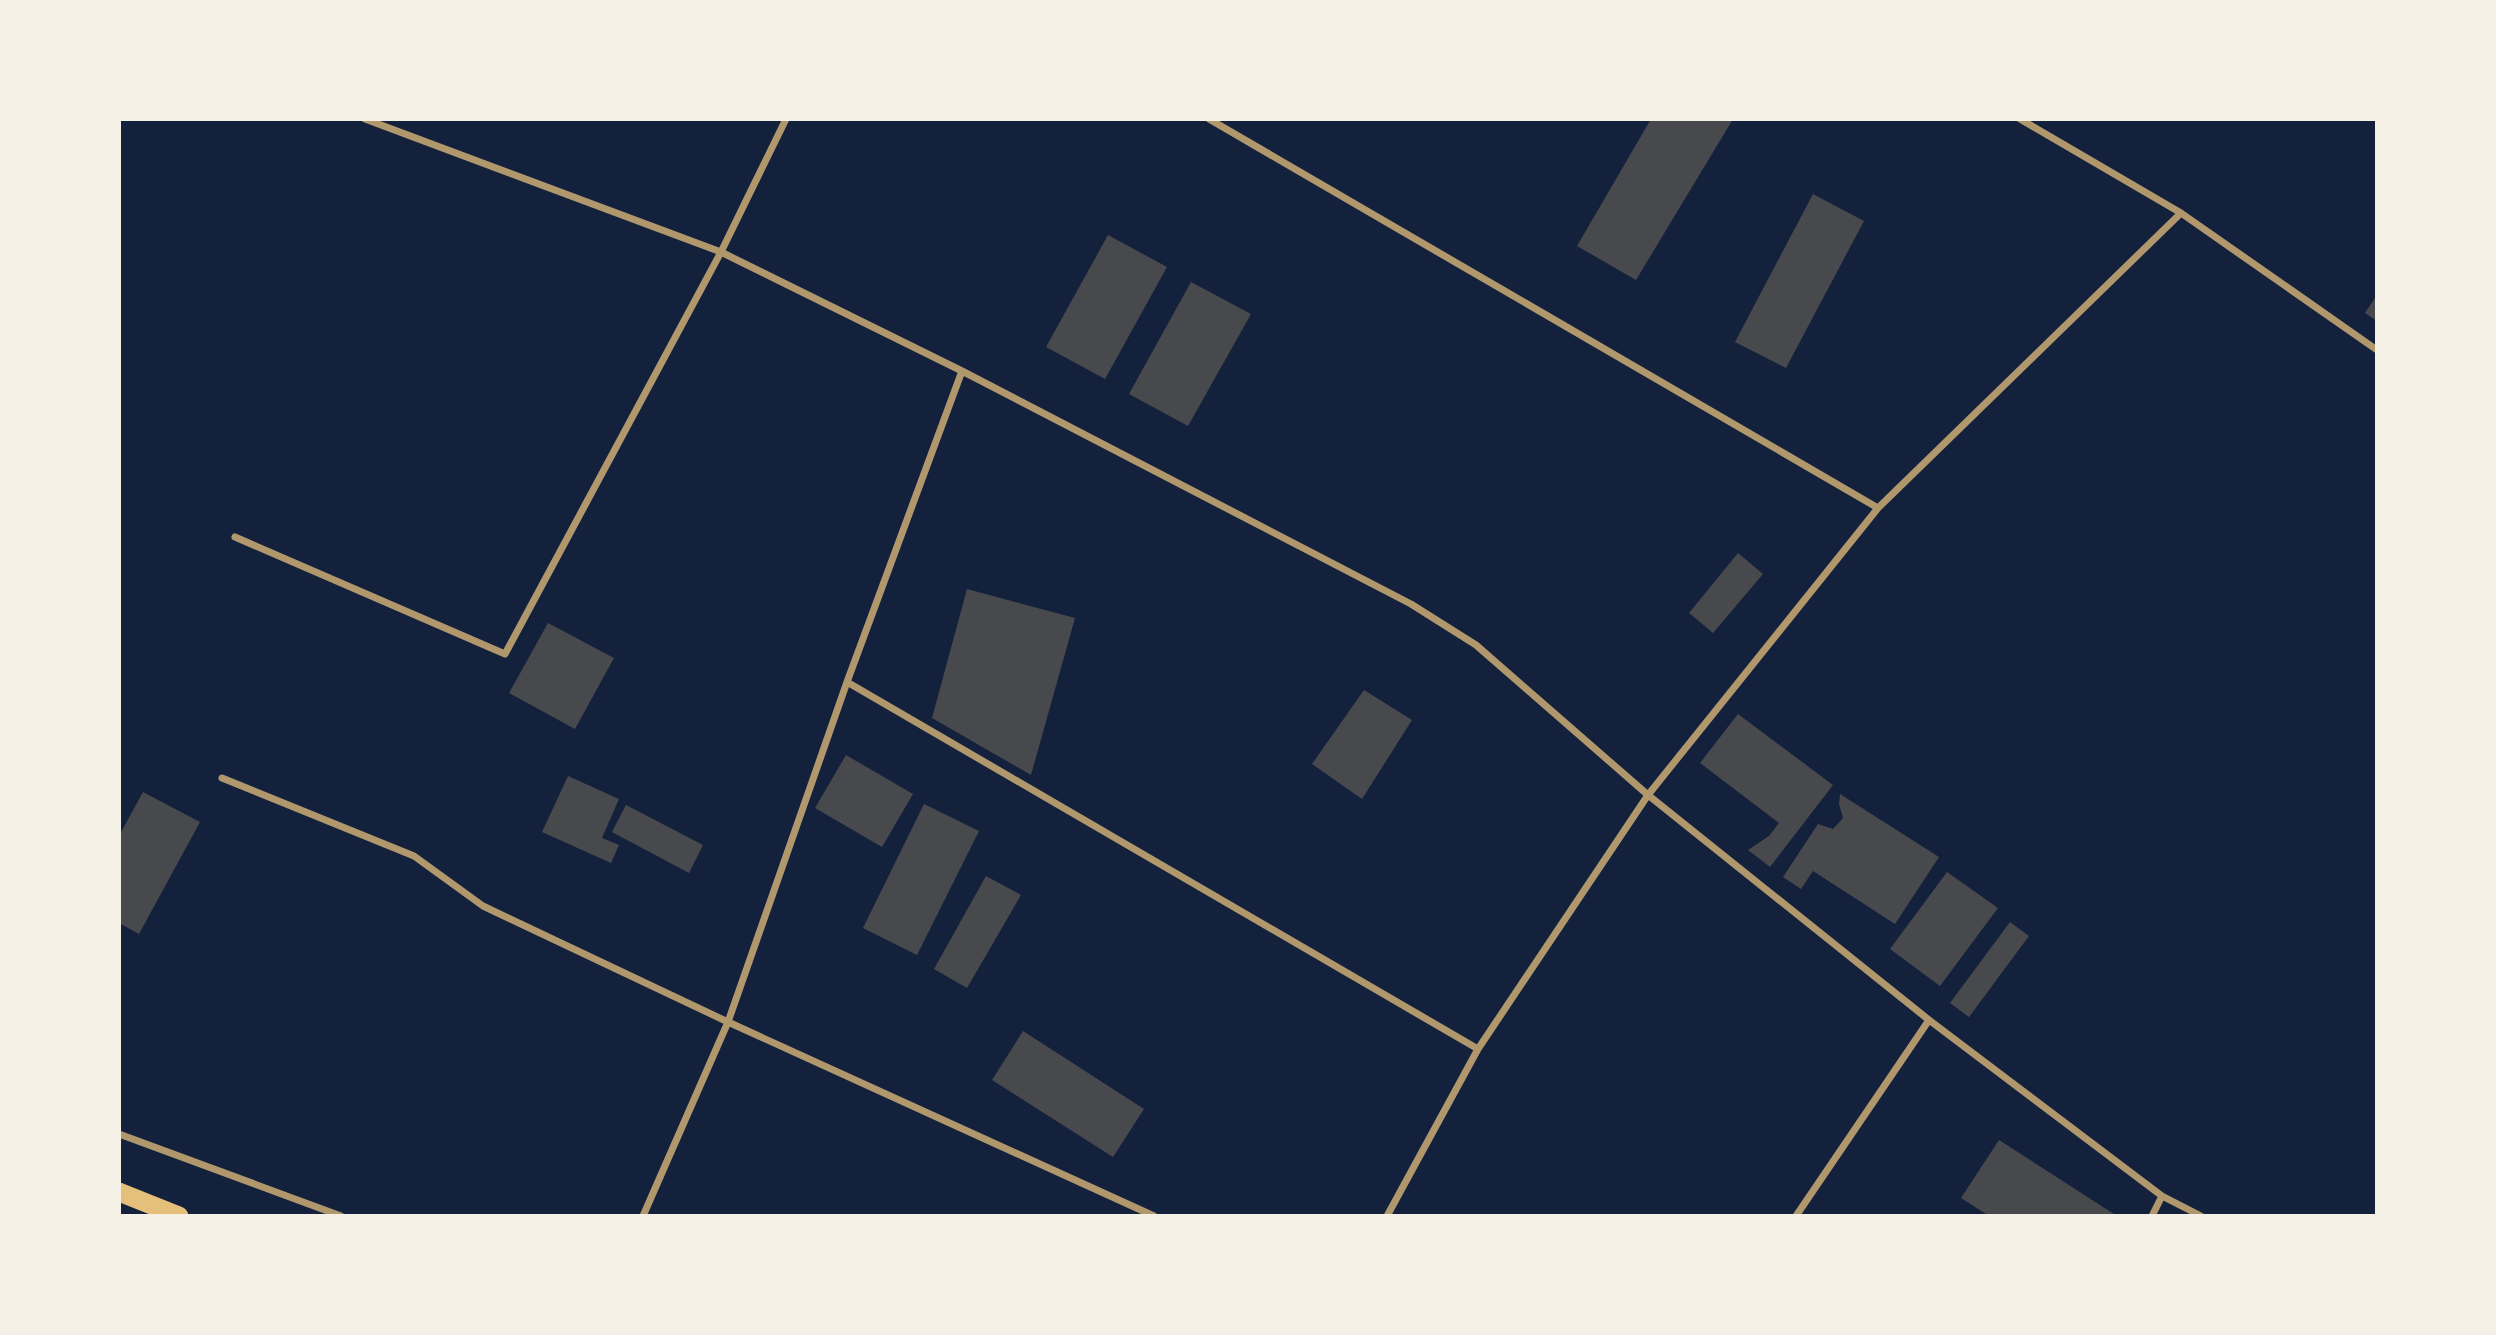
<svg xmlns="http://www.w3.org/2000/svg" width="2496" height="1335" font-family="'DM Sans',sans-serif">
<rect width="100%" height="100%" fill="#14213d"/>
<path fill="#48494c" d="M1651,119h82l-97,161 -59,-34z
M1813,194l51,27 -78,147 -51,-26z
M1108,235l59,32 -62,112 -59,-32z
M1191,282l60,32 -63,112 -59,-32z
M2377,295v26l-12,-8z
M1738,553l25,21 -50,59 -24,-20z
M967,589l108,29 -44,157 -99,-57z
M548,623l66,35 -39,71 -66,-36z
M1364,690l48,30 -50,79 -50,-35z
M1738,714l95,71 -63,82 -22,-17 21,-14 10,-13 -79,-60z
M846,755l67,39 -31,53 -67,-39z
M568,776l51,23 -17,39 17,7 -8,18 -69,-31z
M143,792l57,30 -61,112 -20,-11v-87z
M1840,794l99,63 -44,67 -82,-53 -12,18 -18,-12 35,-53 15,5 10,-11 -4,-14z
M924,804l55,27 -62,124 -54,-27z
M626,805l77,40 -14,28 -77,-41z
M1947,872l51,36 -58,78 -50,-37z
M986,876l35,19 -54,93 -33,-19z
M2010,922l19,14 -60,81 -19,-14z
M1023,1031l121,78 -31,48 -121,-77z
M1999,1140l118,76h-128l-28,-18z"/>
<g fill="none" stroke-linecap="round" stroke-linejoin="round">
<path stroke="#b1986c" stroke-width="7" d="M365,119l356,133 241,119 449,233 65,41 172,150 281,225 233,176 39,20
M1209,119l669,389
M2020,119l161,94 196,137
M235,537l270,117 216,-402 65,-133
M847,682l631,367
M222,778l192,78 69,50 245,116 426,194
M119,1134l222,82
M643,1216l85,-194 119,-340 115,-311
M1387,1216l91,-167 170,-254 230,-287 303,-295
M1796,1216l133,-196
M2152,1216l10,-20"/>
<path stroke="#e5c07b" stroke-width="19" d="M119,1192l60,24"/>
</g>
<rect width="2496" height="1335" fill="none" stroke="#f6f1e7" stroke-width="242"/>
</svg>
